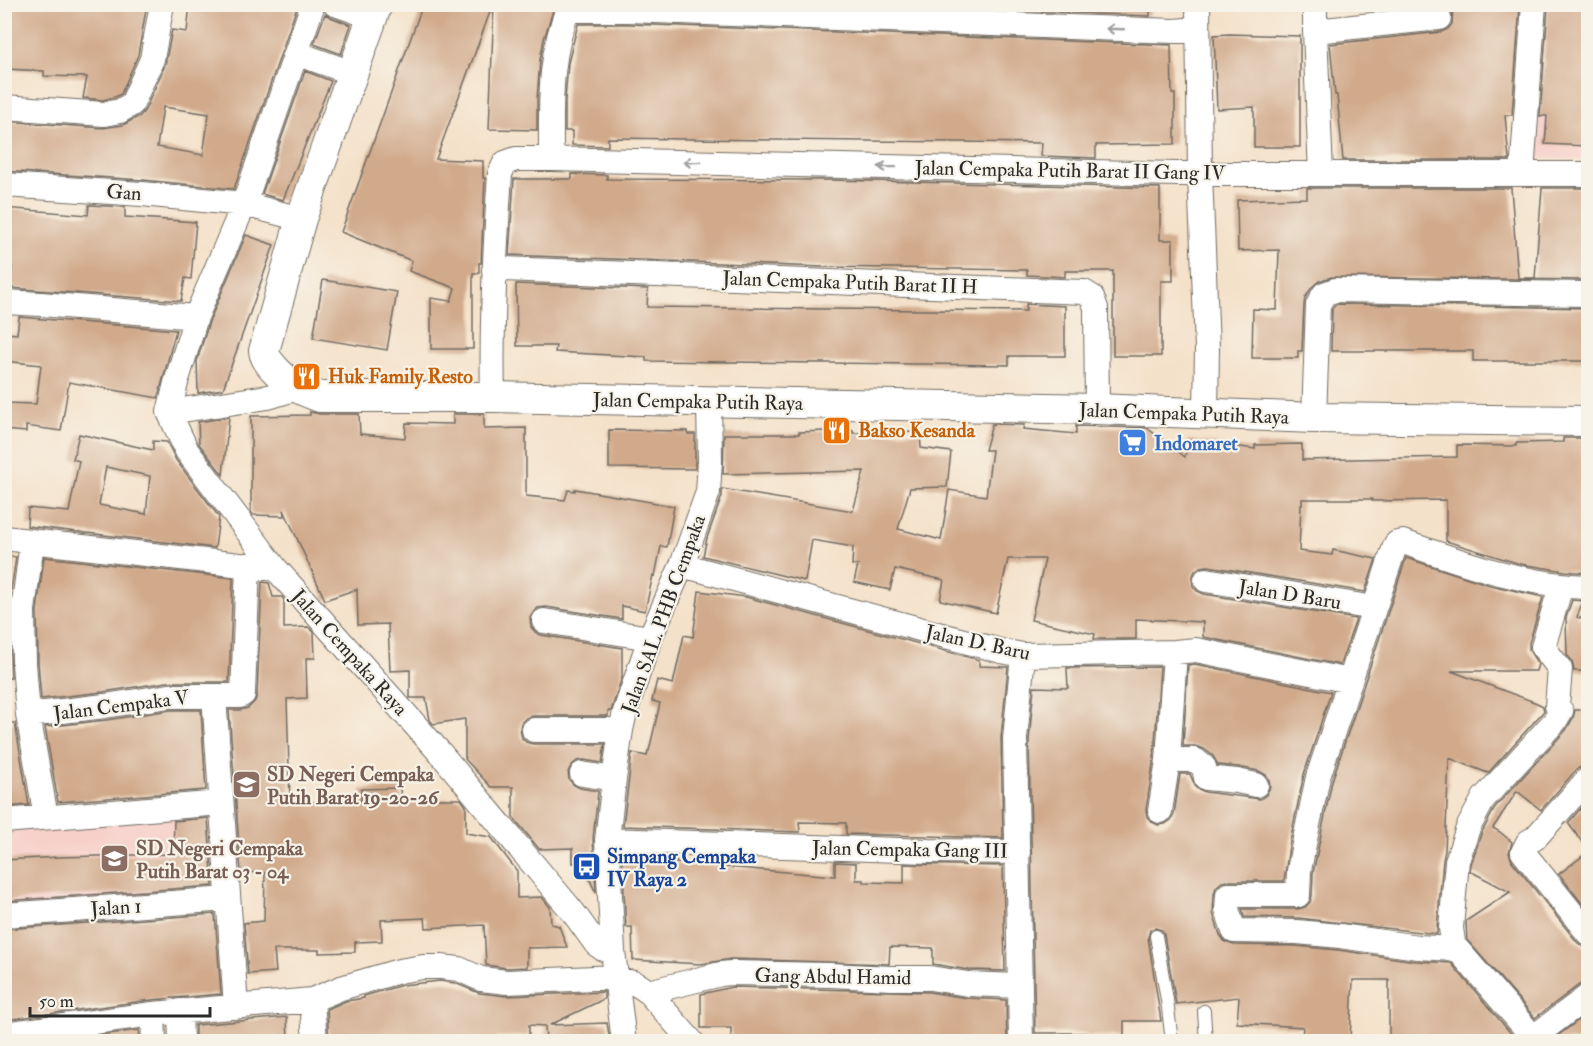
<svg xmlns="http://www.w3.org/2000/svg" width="1593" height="1046" font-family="'IM FELL Double Pica',serif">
<rect width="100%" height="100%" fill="#f7f3e8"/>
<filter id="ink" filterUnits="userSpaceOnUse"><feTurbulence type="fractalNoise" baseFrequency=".0167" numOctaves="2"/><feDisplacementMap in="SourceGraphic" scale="12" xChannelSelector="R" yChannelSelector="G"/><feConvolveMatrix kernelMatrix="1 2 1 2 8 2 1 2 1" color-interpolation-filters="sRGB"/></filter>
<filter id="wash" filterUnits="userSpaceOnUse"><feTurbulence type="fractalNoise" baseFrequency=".008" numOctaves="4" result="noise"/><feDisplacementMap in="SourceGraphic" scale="24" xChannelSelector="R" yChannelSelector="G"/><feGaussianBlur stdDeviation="1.35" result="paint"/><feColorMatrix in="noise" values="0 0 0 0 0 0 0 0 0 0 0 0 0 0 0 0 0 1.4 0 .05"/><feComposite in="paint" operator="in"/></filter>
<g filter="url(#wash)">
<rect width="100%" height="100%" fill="#f4e1c9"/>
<path fill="#f7d0ca" d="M1548,5h40v155l-52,-2z
M221,803l7,96 -223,15v-94z"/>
<g id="blocks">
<path fill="#d1aa8c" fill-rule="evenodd" d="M10,4h137l-9,51 -17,39 -6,3 -12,3 -20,-2 4,-21 -43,-1v-5l-38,-2z
M190,4h108l-64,185 -91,-9 -139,-9v-50l99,7 20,-3 17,-9 5,-6 20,-45 7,-35 15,2zM163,107l46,7 -6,41 -46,-8z
M423,4h70l-57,155 47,2v17h2l-4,85h-2v10h-6v76h-42v-51l20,3 4,-13 -46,-17 3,-10 -71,-29z
M494,4h61l-11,35 -4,21 -3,39v31l-48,-1z
M856,4h255v3h39v9z
M1453,4l67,1 -8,110h-7l4,45h-166l-6,-65h-2l-5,-51 111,-12 7,-3 4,-5z
M1554,4h34v139h-1v3l-42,-2 2,-28h-7l8,-110h6z
M325,14l5,3 21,8 -10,29 -27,-10z
M578,24h50l543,21 1,49h3v50l-79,1v13l-55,-2 1,-13 -434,-5v8l-36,-1v-14h-7v-31l3,-37z
M1229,34l71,2v111h-46v-40l-37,2 -3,-74z
M305,71l26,10 -48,119 -21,-6z
M572,174l35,1v4l223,1 330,8v52h13v41h-12v75h-48v-85h-48v6l-38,-2v-5l-204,-3 -314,-12 5,-76h58z
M1307,188h204l7,90h17l7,-90h46v92l-257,-3 -12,4 -7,6 -7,11 -1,6 -2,47h-4v7h-46l1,-49 24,1 2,-60 -41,1 -1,-51 70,-2z
M89,205l36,2v10l71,5 -5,57 -6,-1 -4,23 -171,-13 2,-21h-8v-59l84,7z
M246,235l28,10 -51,144 -25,4 -1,-32 12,-39z
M323,280l74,12 -10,58 -74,-12z
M516,284l132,5 -1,18 379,4v-7l39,2v50h-56v9l-363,-4v-4l-91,-5 1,-6h-39z
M1337,304l251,4v53h-115v-10h-142l1,-42 2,-3z
M19,317l157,13 -18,68 -89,-16 -8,49 -35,-5v6l-22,-2v-27l32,1 5,-39 -37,-4v-28l13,1z
M310,412l10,2h39l1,20 45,4 1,-15 47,1v-10h31v15l42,-1v68l39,4 3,-10 7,1v-2l99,17 -7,41 -6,-1 -6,30 -2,-1 -8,36 -23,-5v13l-76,-12 -8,1 -5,5 -3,5 1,9 4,5 6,3 81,13v29l-11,34h-3v5h-75l-7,2 -5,5 -1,6 2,9 4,4 7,2h72l-3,19 -18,-3 -7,1 -6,5 -3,6 1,8 5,5 6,3 18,3 -5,48 3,54 -15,-32 -8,2v-15l-34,1 -26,-32v-30h-22l-26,-28v-40l-32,5 -3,-4 -4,-22h-16v-28l-20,1 -2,-47 -30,1 -1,-36 -32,11 -41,-90v6l-31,-1 -2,-3v-96l59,-1z
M229,417l-6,58 -24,-31 -1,-22z
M992,424l32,1 -1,4 53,5v-8l71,2 38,29 3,-17 67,9v-4l47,-1v16l155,-3v-12l59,1v-3l47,-1v-4h25v135l-23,-2 -45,-7 -74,-23v-41l-74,1v-2h-70v6h-1l-2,46 33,4 1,-5 43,9 -11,33 -157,-26 -8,1 -5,4 -3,7 1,8 4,5 7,3 152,25 -16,46 -137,-28v-15l-67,-3v20h-42l1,-5 -64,-14 14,-61h-37l-12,54 -56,-13 4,-20 -49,-11 -5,21 -36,-8 4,-17h-6l1,-18 -41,-7 -7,41 -102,-25 4,-18 15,-42v-7l131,22 11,-40 -141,3 1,-40h75v-2l54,-2v3l67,-1 1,16 30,4 -4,35 -37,1 -12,41 43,11 8,-50 37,6 6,-46h-7z
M609,430l79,1v3h7v35l-86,-1z
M79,434l74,16v-9l14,1 9,18 43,57 -4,31 -188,-22 1,-18 41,4 10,-51 -6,-2zM106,467l44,9 -4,38 -47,-9z
M7,556l9,1 -5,33 -7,-1z
M44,557l189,21 -4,104h-62l-64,10 -62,7 -3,-37 -1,-51z
M1406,558l84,27 53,12 -14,46v7l9,14 -2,7h-85l86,32 6,3 1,5 -56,62 -39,-15 -4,93 -2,9 -6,67v7l-139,-16 -54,-1 -2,-8h56l7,-2 5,-5 2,-6 1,-23 19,-92z
M262,582l7,1 4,14h9l2,3v28l24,-1 6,5 1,26h-9l1,40 -20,1 3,104 71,-2v-12l39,-1 1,11h60l5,7v27l25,4 26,34v27l25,-1 8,10 1,17 8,2 8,21 -40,1v19l-20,1 -21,-3 -2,-40 -58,3 -1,-10 -44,2 1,21 -27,1v10l-36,1v-3h-45l2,22 -28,2 -4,-51 20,-2 1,-48 -24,-1 -12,-162h11l8,-2 7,-7 2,-6z
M699,591l47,6 233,63v6l29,1 -7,72 2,99 -157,-4v-11l-47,-1 1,10 -177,-6 9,-73 15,3 1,-5h1l11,-48 -8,-2 5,-21 16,4 11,-49 9,2z
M1572,600l11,1 -6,16 11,4 -3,9 1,41h-12l-2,-10 -5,-6 -1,-37z
M4,631l5,1 2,46h-7z
M1195,664l136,28 -27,82 -15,72 -5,35h-56l-6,1 -6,5 -2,7 -1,19 7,22 5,7 9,3 62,1 42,4 78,11 35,2 63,74 -1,4h-124v-61h-36l-3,60 -48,-2 1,-11 -66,-4 2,-26 -63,7 -12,-69 -2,-5 -7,-2 -5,2 -2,7 13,84h-37v15h-38v-3h-51l-6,-293 5,-53 34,1 -1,-20 93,-1 -6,91 -8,51 1,8 5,5 6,3 7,-1 6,-4 3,-6 6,-40h10l6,14 9,4 55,7 6,-4 4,-8 -1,-7 -3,-5 -7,-4 -21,-4 -20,-2 -5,-9 -9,-7 -9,-3h-12l5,-81z
M170,710h31l5,80 -148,12 -13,-75 62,-7z
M1575,710h13v55l-5,1 -6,3 -36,41 -24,-19 -24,37 7,4 12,10 -3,11 3,8 65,81 5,4 6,1v35l-9,3 -44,33 -68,-78 -1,-19 44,-29 -40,-21 1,-7 10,-30 15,-28 70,-76 7,-12z
M4,723h11l14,82 -25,2z
M1588,800v50l-20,-27z
M208,818l5,68 -209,15v-41l56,-3 113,-3 1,-33z
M1588,852v59l-29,-37z
M622,855l54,2v6l159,13v-14l21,1v17h8v2l40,1v-19l99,2 2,105 -36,-1 -36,-6v-16l-43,-1 -1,17 -158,-5 -30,5 -68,-4 -1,-33h-6z
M215,914l6,80 -70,6 -147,20v-91z
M440,981l15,2 24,10 27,3 98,-4v7l-54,26 57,-2 3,18h-64l-1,-15 -16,-1v11l-32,1v4h-168l-2,-32 19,-8 18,-3v-2l38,-11z
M732,987l197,5 38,6 39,2 1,41h-276v-13h-30v-34z
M1588,1013v28h-37z
M287,1017l1,24h-93v-16z
M139,1030l1,11h-85z"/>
</g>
</g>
<g filter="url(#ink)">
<use href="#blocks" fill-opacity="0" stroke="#716b62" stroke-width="1.5"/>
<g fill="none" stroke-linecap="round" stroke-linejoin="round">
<defs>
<path id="service" d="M1156,936l11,64 5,42
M1204,1011l2,31"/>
<path id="minor" d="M335,4l37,13
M1198,4l2,170 7,174 -1,65
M1315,4v27l6,143
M568,10h60l546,21 24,-2
M1315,31l124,-13
M296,53l56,20
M4,107l100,7 16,-3 12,-7 20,-45 10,-55
M551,159l626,15h411
M1522,174l12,-170
M4,185l138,9 102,10 57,15
M494,270l9,-1 581,23 8,5 4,11 1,101
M4,302l37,2 155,13 48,-113 69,-200
M196,317l-20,66 -7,29 18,39 89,118 166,186 131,157 23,32 7,5 10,2
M493,397c-2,-75 2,-149 7,-223l5,-11 11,-4h35c0,-55 -3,-103 19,-155
M169,412l99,-15 29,-9
M1314,418l4,-113 6,-11 11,-4 253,4
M4,538l272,31
M32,542l-9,68 1,53 4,52 18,102
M682,565l319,86 22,4 152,-3 21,-2 154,31
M1206,580l168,28
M544,621l106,17
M214,696h26l3,-2 5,-129
M28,715l77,-9 64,-10h45l22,311
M534,730h87
M1168,760h27l9,7 2,11 31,3 19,4
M582,774l32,5
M1588,779l-53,59 -7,4 -5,10 65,81
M1160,811l8,-51 7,-108
M4,821l217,-18
M607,840l321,11 90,1
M4,915l224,-16
M1454,949l-3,-21 6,-67 11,-33 16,-30 71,-77 6,-10 -4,-5 3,-37 -17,-22 18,-61
M616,982c14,-2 21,1 32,10l44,50
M648,992l73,-18 10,-1 99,2 61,3h39l38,6 51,2
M312,1000l3,42
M180,1011l1,31
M153,1014l1,28
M4,1034l149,-20 159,-14 29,-12 58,-17 24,-4h18l18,2 22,10 26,3 109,-5
M1533,1037l-74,-86 -5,-2 -36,-2 -78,-11 -43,-4 -63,-1 -7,-22 1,-14h70l1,-24 4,-22 15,-72 77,-231 2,-3 6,-1c62,21 120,43 185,45
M624,1042l-11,-91 -6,-111 7,-61 7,-49 4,-18 25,-74 32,-73 26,-73 2,-31 -1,-59
M1021,1042l-6,-303 8,-84
M1527,1042l61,-46"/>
<path id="tertiary" d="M377,4l-76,215 -37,132c1,12 22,30 33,36 6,4 15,7 23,10h173l604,12 217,9 274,3"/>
</defs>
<use href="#service" stroke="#716b62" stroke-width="14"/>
<use href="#minor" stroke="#716b62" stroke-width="26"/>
<use href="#tertiary" stroke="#716b62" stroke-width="32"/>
<use href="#service" stroke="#fff" stroke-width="12"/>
<use href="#minor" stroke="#fff" stroke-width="24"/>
<use href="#tertiary" stroke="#fff" stroke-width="30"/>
</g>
<defs><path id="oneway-shaft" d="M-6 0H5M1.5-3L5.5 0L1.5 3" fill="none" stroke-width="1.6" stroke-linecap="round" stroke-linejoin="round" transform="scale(1.5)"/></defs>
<g stroke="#a0a0a0">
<use href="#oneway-shaft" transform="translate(1115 29) rotate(-178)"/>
<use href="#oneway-shaft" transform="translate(692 162) rotate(-179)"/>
<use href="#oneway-shaft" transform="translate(887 167) rotate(-179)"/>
</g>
</g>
<defs>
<symbol id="restaurant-square" viewBox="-11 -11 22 22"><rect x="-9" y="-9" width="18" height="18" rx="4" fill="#e8710a" stroke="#f7f3e8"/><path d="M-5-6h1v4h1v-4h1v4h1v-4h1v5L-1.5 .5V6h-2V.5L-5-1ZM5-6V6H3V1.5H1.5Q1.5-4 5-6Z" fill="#fff"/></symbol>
<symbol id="supermarket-square" viewBox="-11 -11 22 22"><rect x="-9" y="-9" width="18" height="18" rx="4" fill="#3f7fe0" stroke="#f7f3e8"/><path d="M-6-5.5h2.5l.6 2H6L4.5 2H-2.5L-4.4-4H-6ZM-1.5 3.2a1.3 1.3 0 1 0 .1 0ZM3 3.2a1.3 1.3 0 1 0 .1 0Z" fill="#fff"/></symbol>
<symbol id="school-square" viewBox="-11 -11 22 22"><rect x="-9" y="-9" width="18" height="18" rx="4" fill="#8d6e63" stroke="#f7f3e8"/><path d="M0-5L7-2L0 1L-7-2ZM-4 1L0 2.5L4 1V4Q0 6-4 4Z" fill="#fff"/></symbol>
<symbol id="bus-square" viewBox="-11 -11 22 22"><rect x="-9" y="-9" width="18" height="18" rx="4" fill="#1a4fb4" stroke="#f7f3e8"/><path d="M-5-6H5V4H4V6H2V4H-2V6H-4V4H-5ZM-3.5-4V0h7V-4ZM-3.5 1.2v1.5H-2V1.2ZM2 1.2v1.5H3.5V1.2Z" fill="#fff"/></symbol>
</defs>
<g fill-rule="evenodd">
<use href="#restaurant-square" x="290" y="360" width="33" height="33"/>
<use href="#restaurant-square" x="820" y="414" width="33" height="33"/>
<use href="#supermarket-square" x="1116" y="426" width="33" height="33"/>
<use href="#school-square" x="230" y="768" width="33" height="33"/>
<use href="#school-square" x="98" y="842" width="33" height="33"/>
<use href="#bus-square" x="570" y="850" width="33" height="33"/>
</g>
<g text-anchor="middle" stroke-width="4.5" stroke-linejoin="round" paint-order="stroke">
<g font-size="20" fill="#2b2b2b" stroke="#f7f3e8">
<text transform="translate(1070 170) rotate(1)" y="7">Jalan Cempaka Putih Barat II Gang IV</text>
<text transform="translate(124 192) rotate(4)" y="7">Gan</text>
<text transform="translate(850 282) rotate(2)" y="7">Jalan Cempaka Putih Barat II H</text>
<text transform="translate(698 401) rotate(1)" y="7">Jalan Cempaka Putih Raya</text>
<text transform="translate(1184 413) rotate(2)" y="7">Jalan Cempaka Putih Raya</text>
<text transform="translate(1290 594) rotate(9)" y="7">Jalan D Baru</text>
<text transform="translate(663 614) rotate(-70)" y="7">Jalan SAL. PHB Cempaka</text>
<text transform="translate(978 642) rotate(12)" y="7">Jalan D. Baru</text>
<text transform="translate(350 652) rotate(48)" y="7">Jalan Cempaka Raya</text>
<text transform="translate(121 705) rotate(-7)" y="7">Jalan Cempaka V</text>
<text transform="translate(910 849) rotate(1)" y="7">Jalan Cempaka Gang III</text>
<text transform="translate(116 907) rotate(-4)" y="7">Jalan 1</text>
<text transform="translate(833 976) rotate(1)" y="7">Gang Abdul Hamid</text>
</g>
<g font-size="20" font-weight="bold" fill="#c56008" stroke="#f7f3e8" text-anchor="start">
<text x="328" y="383">Huk Family Resto</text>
<text x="858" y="437">Bakso Kesanda</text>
</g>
<g font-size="20" font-weight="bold" fill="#366cbe" stroke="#f7f3e8" text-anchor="start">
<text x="1154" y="450">Indomaret</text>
</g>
<g font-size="20" font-weight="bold" fill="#785e54" stroke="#f7f3e8" text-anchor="start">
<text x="267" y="781">SD Negeri Cempaka<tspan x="267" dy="23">Putih Barat 19-20-26</tspan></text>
<text x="136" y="855">SD Negeri Cempaka<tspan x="136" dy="23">Putih Barat 03 - 04</tspan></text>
</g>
<g font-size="20" font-weight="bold" fill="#164399" stroke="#f7f3e8" text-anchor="start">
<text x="607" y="863">Simpang Cempaka<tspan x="607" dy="23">IV Raya 2</tspan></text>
</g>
</g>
<rect width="1593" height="1046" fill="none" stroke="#f7f3e8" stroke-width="24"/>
<path d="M30 1007v9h180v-9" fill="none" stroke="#2b2b2b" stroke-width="3"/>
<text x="39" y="1007" font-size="18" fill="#2b2b2b" stroke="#f7f3e8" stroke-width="4.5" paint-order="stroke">50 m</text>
</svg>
